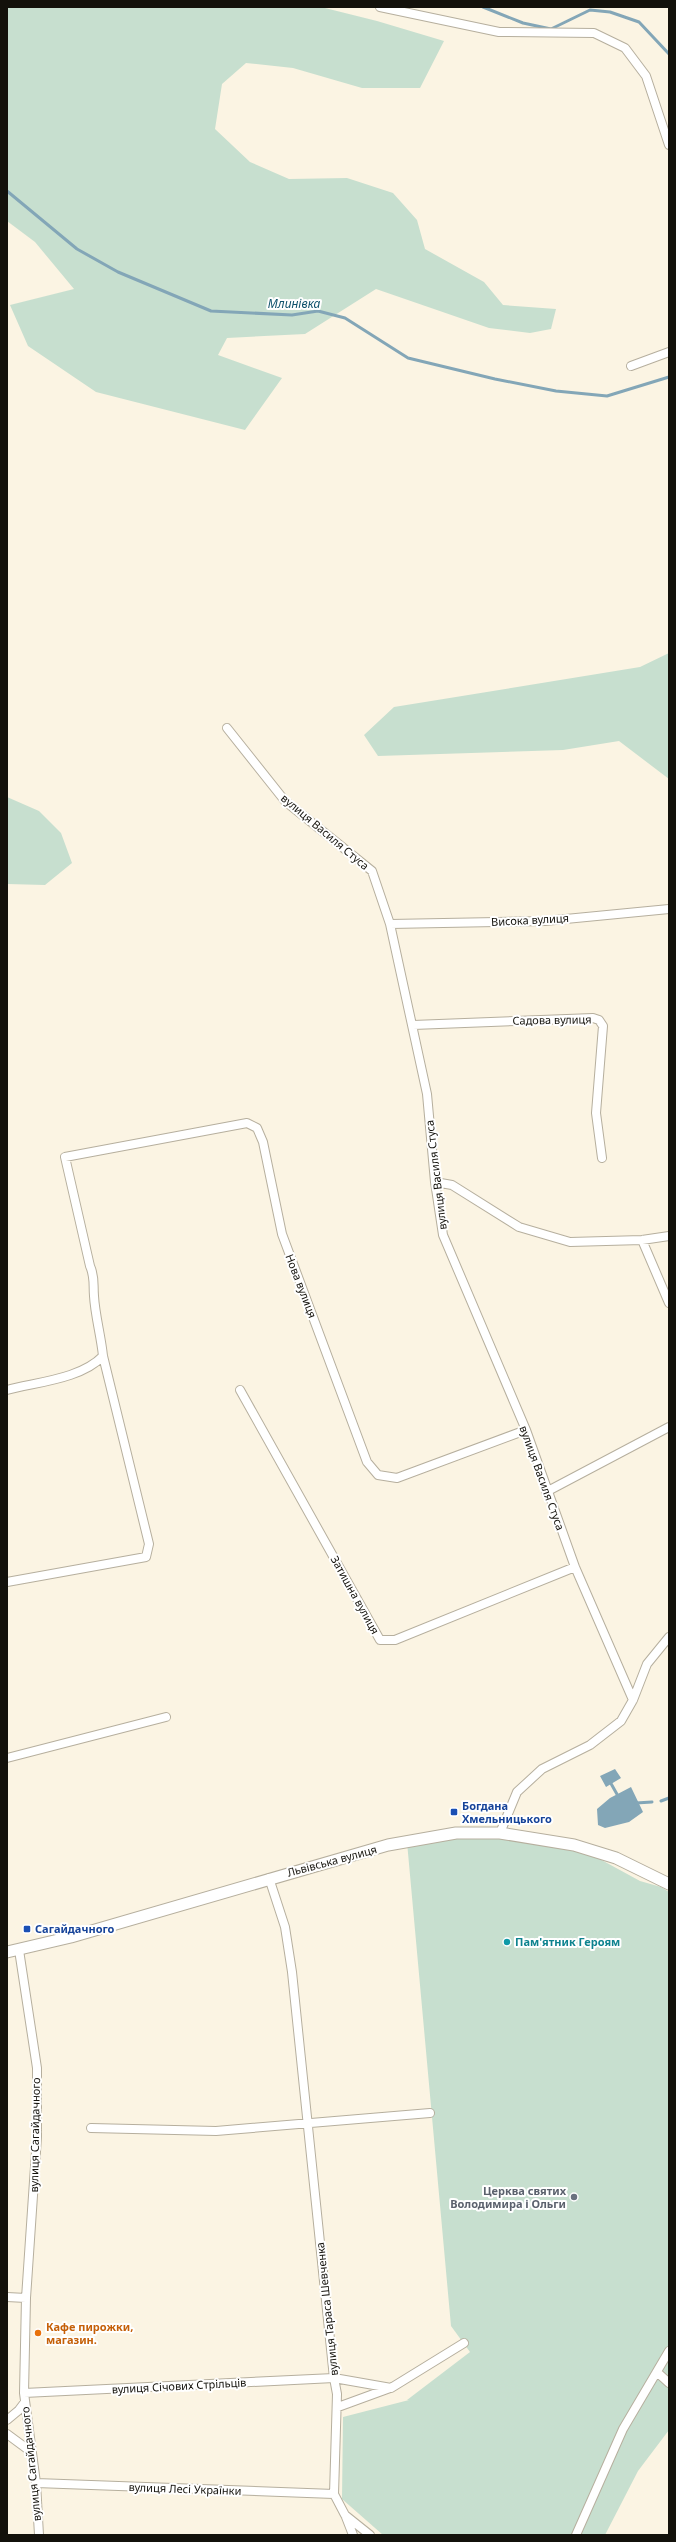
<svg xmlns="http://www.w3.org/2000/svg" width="676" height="2542" font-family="'Noto Sans',sans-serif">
<rect width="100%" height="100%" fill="#fbf4e3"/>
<path fill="#c7dfcf" d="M7,7h314l56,14 67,20 -24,47h-58l-69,-20 -47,-5 -24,21 -7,45 35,33 39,17 58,-1 46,15 24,27 8,29 59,33 19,23 53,4 -5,20 -21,4 -41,-5 -113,-39 -71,45 -78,4 -9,17 64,23 -37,52 -149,-38 -68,-46 -18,-41 64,-16 -39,-47 -28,-21z
M669,653v126l-50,-38 -56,9 -185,6 -14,-21 30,-28 246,-40z
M7,797l32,14 22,22 11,30 -27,22 -38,-1z
M456,1833l118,12 66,36 21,6 8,5v538l-31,41 -33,64h-222l-41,-36 1,-82 66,-17h-2l63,-48 -19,-26 -44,-484z"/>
<path fill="#83a6b7" d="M615,1769l6,9 -15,9 -6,-11z
M631,1787l12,25 -14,10 -24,6 -7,-3 -1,-16 13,-11z"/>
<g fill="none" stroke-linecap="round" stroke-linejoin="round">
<path stroke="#83a6b7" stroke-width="3" d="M483,7l40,16 28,6 39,-19 20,2 29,10 30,32
M7,191l70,58 41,23 93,39 81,4 26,-4 27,7 63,40 87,21 61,12 51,5 62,-19
M609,1780l9,16
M661,1801l8,-3
M636,1803l16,-1"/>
<defs>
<path id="street" d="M380,7l119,25 95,1 31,15 21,28 23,69
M631,366l38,-14
M227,728l58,73 87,70 18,53 37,170 8,88 8,53 83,195 49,137 58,133
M390,924l155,-3 124,-12
M413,1025l180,-7 6,2 4,6 -7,87 6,45
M435,1182l17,3 67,42 51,15 72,-2 27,-4
M642,1240l27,63
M7,1390c30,-8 74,-11 96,-34
M240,1390l140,250h15l180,-73
M546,1492l123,-65
M7,1582l139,-25 3,-13 -46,-188c-2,-20 -8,-41 -9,-60 -1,-12 1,-19 -4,-30l-25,-109 182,-34 10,5 6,14 19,92 85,228 11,13 19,3 129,-48
M7,1758l159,-41
M500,1833l17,-41 25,-23 48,-24 31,-24 12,-21 14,-36 22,-27
M269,1878l16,49 7,45 42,406 3,16 -3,100
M19,1950l18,118v69l-11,161 -2,95 12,90 3,52
M91,2128l125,3 214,-18
M7,2297l19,1
M658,2373l11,10
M24,2393l310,-15 57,10 73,-45
M338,2407l52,-19
M7,2420l12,-10 6,-8
M7,2434l23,17
M36,2483l298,11
M334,2494l11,21 25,20
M346,2517l7,18
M576,2535l47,-106 46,-78"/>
<path id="secondary" d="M7,1952l64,-15 317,-92 68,-12h44l74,12 42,13 53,26"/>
</defs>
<use href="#street" stroke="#b6af9e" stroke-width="10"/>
<use href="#secondary" stroke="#b6af9e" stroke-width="13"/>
<use href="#street" stroke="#fff" stroke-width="8"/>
<use href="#secondary" stroke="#fff" stroke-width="11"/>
</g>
<g fill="#1a4fb4" stroke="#fff" stroke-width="1.5">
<rect x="450" y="1808" width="8" height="8" rx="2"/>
<rect x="23" y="1925" width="8" height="8" rx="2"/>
</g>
<circle fill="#0f9aa8" stroke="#fff" stroke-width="1.5" cx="507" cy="1942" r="4"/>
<circle fill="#6b7280" stroke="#fff" stroke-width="1.5" cx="574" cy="2197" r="4"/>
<circle fill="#e8710a" stroke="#fff" stroke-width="1.5" cx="38" cy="2333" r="4"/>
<g text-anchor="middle" stroke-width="4" stroke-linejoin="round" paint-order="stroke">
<g font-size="11" fill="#13110b" stroke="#fff">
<text transform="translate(325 832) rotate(40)" y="4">вулиця Василя Стуса</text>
<text transform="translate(530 920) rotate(-3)" y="4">Висока вулиця</text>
<text transform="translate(552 1020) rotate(-1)" y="4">Садова вулиця</text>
<text transform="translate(436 1175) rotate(-97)" y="4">вулиця Василя Стуса</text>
<text transform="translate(301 1286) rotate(69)" y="4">Нова вулиця</text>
<text transform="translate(542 1478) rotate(70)" y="4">вулиця Василя Стуса</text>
<text transform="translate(355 1595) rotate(61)" y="4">Затишна вулиця</text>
<text transform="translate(332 1861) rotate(-15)" y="4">Львівська вулиця</text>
<text transform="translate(35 2135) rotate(-89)" y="4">вулиця Сагайдачного</text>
<text transform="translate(327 2309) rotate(-96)" y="4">вулиця Тараса Шевченка</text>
<text transform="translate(179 2386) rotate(-3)" y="4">вулиця Січових Стрільців</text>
<text transform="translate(31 2464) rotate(-96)" y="4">вулиця Сагайдачного</text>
<text transform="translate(185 2489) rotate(2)" y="4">вулиця Лесі Українки</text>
</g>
<g font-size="11" font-weight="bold" fill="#164399" stroke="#fff" text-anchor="start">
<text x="462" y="1810">Богдана<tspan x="462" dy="13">Хмельницького</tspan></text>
<text x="35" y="1933">Сагайдачного</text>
</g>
<g font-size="11" font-weight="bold" fill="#0d838f" stroke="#fff" text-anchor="start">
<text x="515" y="1946">Пам'ятник Героям</text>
</g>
<g font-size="11" font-weight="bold" fill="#5b616d" stroke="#fff" text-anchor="end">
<text x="566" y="2195">Церква святих<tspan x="566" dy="13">Володимира і Ольги</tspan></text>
</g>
<g font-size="11" font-weight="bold" fill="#c56008" stroke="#fff" text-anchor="start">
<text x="46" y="2331">Кафе пирожки,<tspan x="46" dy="13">магазин.</tspan></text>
</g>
<g font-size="12" font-style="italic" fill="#0f526c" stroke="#fff">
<text x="294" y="308">Млинівка</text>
</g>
</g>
<rect width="676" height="2542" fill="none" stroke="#13110b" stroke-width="16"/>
</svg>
